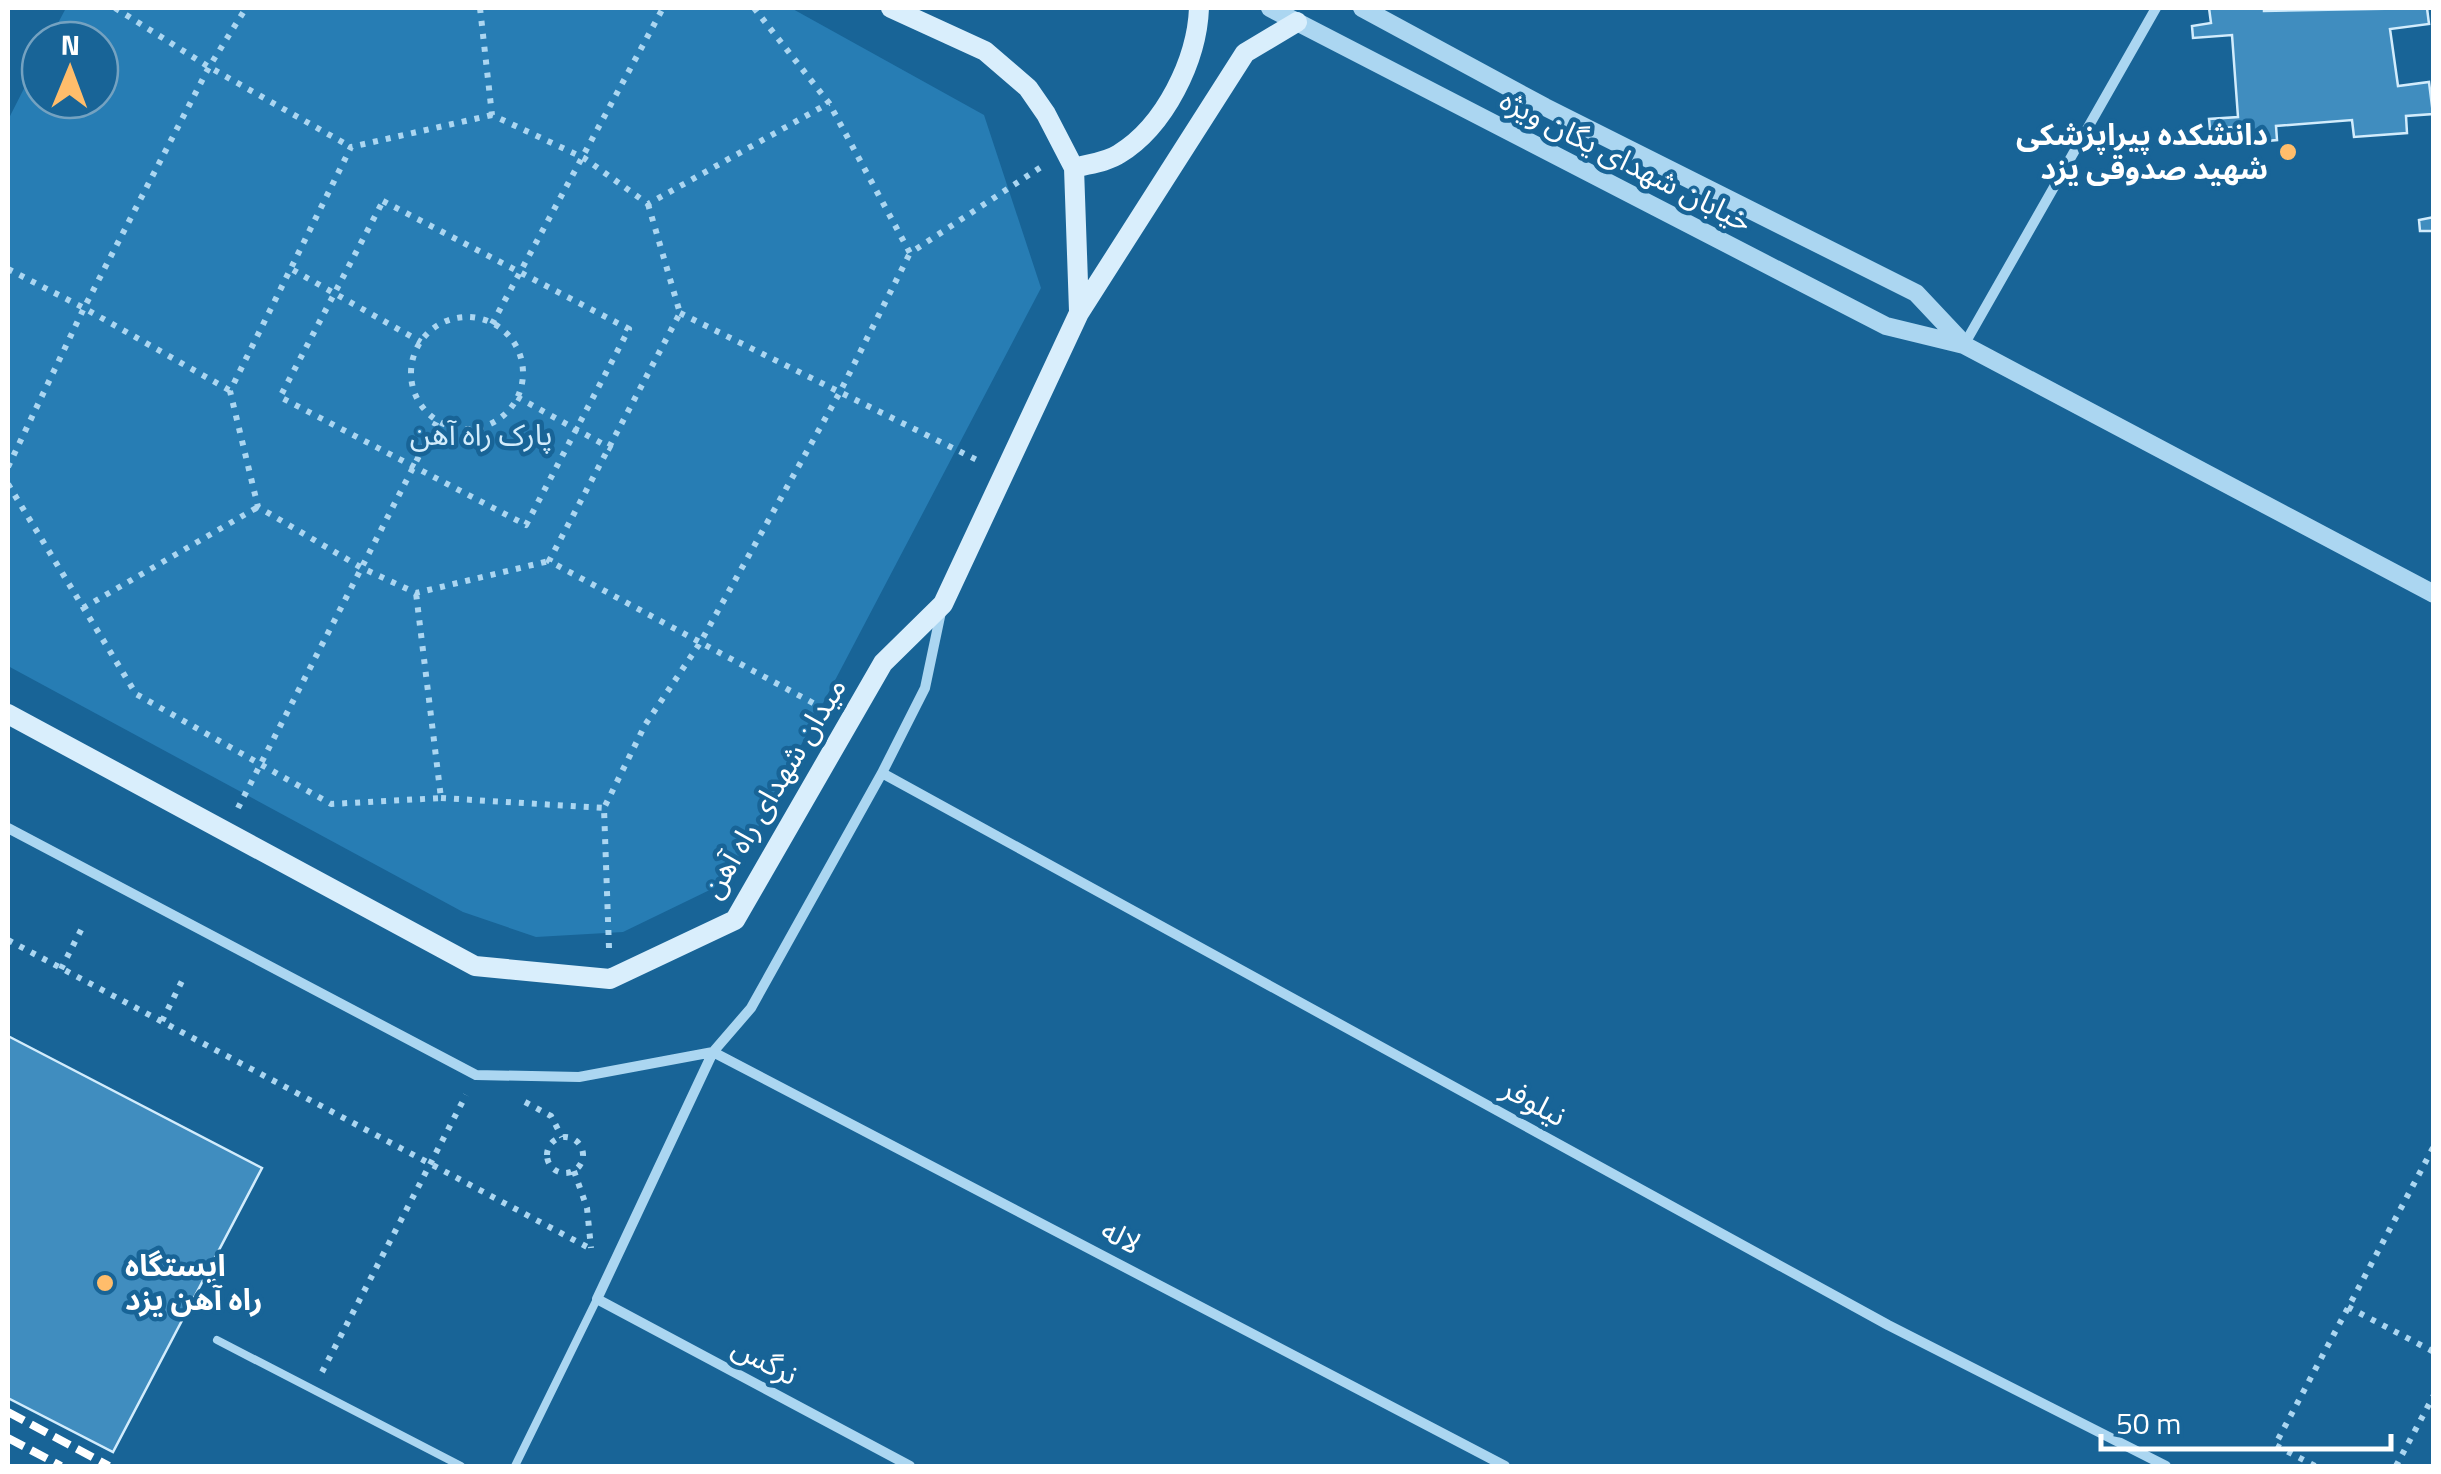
<svg xmlns="http://www.w3.org/2000/svg" width="2441" height="1474" font-family="'Titillium Web','Noto Sans Arabic',sans-serif">
<rect width="100%" height="100%" fill="#186497"/>
<path fill="#277db4" d="M66,8h725l193,107 57,173 -282,537 -39,60 -97,47 -87,5 -73,-25 -455,-246v-546l32,-63v43h60v-60h-51z"/>
<path fill="#408dbf" stroke="#d2ecfc" stroke-width="2.5" d="M2209,8h55v3l163,-3 2,16 -39,5 8,57 31,-4 4,32 -27,2 1,17 -53,4 -2,-17 -76,6 1,14 -43,4 -1,-17 -23,2 -1,-10 29,-2 -6,-82 -39,3 -1,-12 19,-3z
M2434,217v14h-14l-1,-11z
M8,1036l254,132 -149,284 -105,-54z"/>
<g fill="none" stroke-linecap="round" stroke-linejoin="round">
<path stroke="#abd6f1" stroke-width="6" stroke-dasharray="5 8" stroke-linecap="butt" d="M115,8l94,59 142,80
M480,8l12,107 92,43 64,46 181,-101
M754,8l75,95 81,150 131,-86
M492,115l-141,32 -121,244 28,116 104,61 54,25 133,-32
M383,201l246,128 -103,196 -246,-128z
M648,204l32,109 -131,248 277,149
M8,269l76,39 125,-241 37,-59
M293,270l128,72
M680,313l299,148
M411 373a56 56 0 1 1 112 0a56 56 0 1 1-112 0Z
M492,324l171,-316
M517,397l95,52
M8,467l76,-159 145,82
M8,484l128,210 195,110 110,-6 -25,-205
M83,608l175,-101
M441,798l163,10
M238,808l199,-387
M8,940l583,309
M609,948l-5,-140 41,-83 55,-82 140,-251 70,-139
M61,969l21,-41
M162,1021l20,-40
M525,1102l26,14 11,21
M547 1155a18 18 0 1 1 36 0a18 18 0 1 1-36 0Z
M574,1171l13,37 4,40
M2348,1307l86,45
M322,1372l144,-277
M2315,1466l-40,-21 159,-299
M2396,1466l38,-71"/>
<path stroke="#abd6f1" stroke-width="8" d="M217,1340l244,126
M515,1466l82,-167"/>
<path stroke="#abd6f1" stroke-width="10" d="M1964,345l192,-337
M882,773l1006,552 278,141
M8,828l468,247 103,2 134,-25 38,-44 131,-235 43,-85 16,-76
M910,1466l-313,-167 116,-247 792,414"/>
<path stroke="#abd6f1" stroke-width="18" d="M1270,8l616,318 78,19 470,249
M1362,8l183,99 371,186 48,51"/>
<path stroke="#d9eefc" stroke-width="20" d="M891,8l94,43 43,37 18,26 28,54 5,143
M1074,168c14,-4 33,-6 45,-14 46,-28 78,-94 80,-146
M8,714l467,252 135,13 125,-59 148,-257 60,-59 136,-291 166,-260 52,-31"/>
<path stroke="#fff" stroke-width="8" stroke-dasharray="18 8" stroke-linecap="butt" d="M8,1412l101,54
M8,1438l53,28"/>
</g>
<g fill="#ffbd6b" stroke="#186497" stroke-width="4">
<circle cx="2288" cy="152" r="10"/>
<circle cx="105" cy="1283" r="10"/>
</g>
<g text-anchor="middle" stroke-width="9" stroke-linejoin="round" paint-order="stroke">
<g font-size="30" font-weight="bold" fill="#fff" stroke="#186497" text-anchor="end">
<text x="2268" y="145">دانشکده پیراپزشکی<tspan x="2268" dy="34">شهید صدوقی یزد</tspan></text>
<text x="125" y="1276" text-anchor="start">ایستگاه<tspan x="125" dy="34">راه آهن یزد</tspan></text>
</g>
<g font-size="30" fill="#fff" stroke="#186497">
<text transform="translate(1626 161) rotate(27)" y="10">خیابان شهدای یگان ویژه</text>
<text transform="translate(774 788) rotate(-59)" y="10">میدان شهدای راه آهن</text>
<text transform="translate(1534 1102) rotate(29)" y="10">نیلوفر</text>
<text transform="translate(1121 1237) rotate(28)" y="10">لاله</text>
<text transform="translate(765 1361) rotate(28)" y="10">نرگس</text>
</g>
<g font-size="30" fill="#d2ecfc" stroke="#186497">
<text x="481" y="445">پارک راه آهن</text>
</g>
</g>
<rect width="2441" height="1474" fill="none" stroke="#ffffff" stroke-width="20"/>
<g transform="translate(70 70) rotate(1)"><circle r="48" fill="#186497" stroke="#74a2c1" stroke-width="2.5"/>
<path d="M0-8L18 38L0 25L-18 38Z" fill="#ffbd6b"/>
<text y="-15" font-size="28" font-weight="bold" text-anchor="middle" fill="#ffffff">N</text>
</g>
<path d="M2101 1434v15h290v-15" fill="none" stroke="#ffffff" stroke-width="5"/>
<text x="2116" y="1434" font-size="30" fill="#ffffff" stroke="#186497" stroke-width="8" paint-order="stroke">50 m</text>
</svg>
